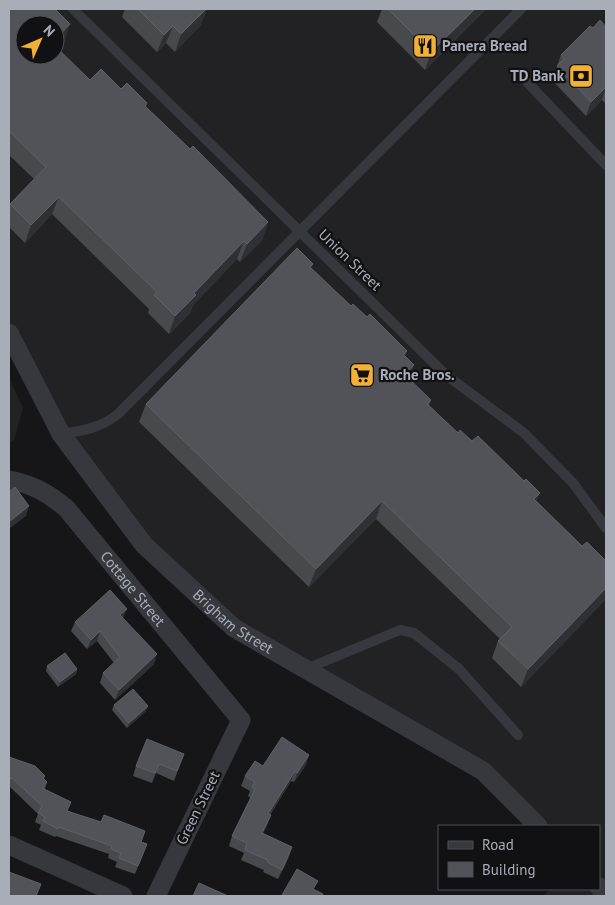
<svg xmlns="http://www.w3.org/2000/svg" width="615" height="905" font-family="'PT Sans',sans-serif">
<rect width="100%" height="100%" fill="#161618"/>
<path fill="#222225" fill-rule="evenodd" d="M9,9h597v887h-58l-3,-2 5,-5h49v-63h-61l-55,-55 -249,-143 -90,-83 -83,-111 -52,-101zM25,25h30v30h-30z
M9,378l14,30 -9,32 -5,3z"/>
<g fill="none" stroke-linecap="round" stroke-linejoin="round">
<path stroke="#37383d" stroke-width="10" d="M73,9l373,366 78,58 49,50 33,45
M527,82l79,83
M61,434c21,-3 40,-6 57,-20l403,-405
M306,669l94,-39 14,3 45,36 59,66"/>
<g stroke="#37383d" stroke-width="19">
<path id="s1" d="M9,333l52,101 83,111 90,83 249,143 55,55"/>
<path id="s2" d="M9,480c23,4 39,13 57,28l175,212 -85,176"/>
<path d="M9,845l114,51"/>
<path d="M599,887l7,7"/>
</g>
</g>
<path fill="#47494d" d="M9,9l55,33 -7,7 33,31 31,9 26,14 -1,4 44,42 78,73 -6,18 -22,22 -3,-3 -44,46 -3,8 -21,21 -21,-21 1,-4 -97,-95 -27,29 -16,-16v-20l1,-3 24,-25 -25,-24z
M125,9h82l-7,17 -25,26 -9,-9 -9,9 -35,-35z
M382,9h104l-61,61 -48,-48z
M606,27v77l-4,-4 -16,16 -34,-36 9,-25 32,-27z
M313,264l-2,4 40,38 16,11 40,34 -2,5 4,23 22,21 -2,5 29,28 79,69 45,44 24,15v38l-85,88 -29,-29 6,-17 2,-2 -124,-120 -67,68 -170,-165 7,-18z
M123,618l31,46 -39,36 -15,-17 3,-10 11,-10 -17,-22 -10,8 -16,-18 4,-9z
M47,666l30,3 -1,5 -18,13 -12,-16z
M114,705l34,1 -2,5 -19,17 -15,-18z
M184,754l-10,27 -18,-8 -4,10 -19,-7 3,-10z
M9,757l36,19 -1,3 3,3 -2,7 23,22 79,33 -12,30 -20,-7 2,-5 -9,-4 1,-4 -53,-18 -1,1 -16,-7 2,-5 -6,-3 3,-8 -29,-28z
M306,765l-12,17 -3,-1 -21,34 -3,10 -4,8 26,24 -11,22 -15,-7 1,-2 -23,-10 3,-7 -15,-7 3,-10 19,-38 -3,-2 2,-5 -9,-5 4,-10 18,-10z"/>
<path fill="#2f3033" d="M207,9l-7,17 -25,26 6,-18z
M475,9h11l-61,61 6,-18z
M70,24l-6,18 -9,9v-11z
M173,26l-7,17 -9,9 7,-17z
M606,87l-4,13 -16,16 5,-14z
M59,197l-7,17 -27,29 6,-18z
M268,222l-6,18 -22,22 7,-18z
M244,241l-7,18 -44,46 -3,8 -21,21 6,-18 19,-23z
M414,365l-6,18 -3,-8z
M540,493l-7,18 1,-12z
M382,501l-6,18 -67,68 7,-18z
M29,506l-3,10 -17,13v-7z
M606,588v11l-85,88 7,-18z
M127,609l-4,10 -3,-4z
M100,631l-3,10 -10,8 4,-9z
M157,654l-3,10 -39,36 4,-10z
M77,669l-1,5 -18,13 2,-5z
M148,706l-2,5 -19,17 2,-5z
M309,755l-3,10 -12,17 3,-9z
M295,771l-4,10 -27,42 4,-9z
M271,815l-4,10 -8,17 3,-9z
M292,847l-3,10 -11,22 4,-9z"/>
<path fill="#525359" stroke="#5f6168" d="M9,9h46l15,15 -15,16v-15h-30v30h30v-9l35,34 11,-11 20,20 6,-6 20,20 -2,3 45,43 3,-3 75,76 -21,22 -3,-3 -50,52 2,2 -21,21 -21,-21 3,-3 -98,-95 -28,28 -21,-21 36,-37 -37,-36z
M138,9h68l-25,25 -8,-8 -9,9z
M388,9h87l-44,43z
M600,20l6,7v60l-15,15 -34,-36 7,-7 -3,-4 29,-29 3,2z
M297,248l16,16 -3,3 41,39 2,-2 14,13 3,-3 37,37 -4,3 11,11 -9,10 26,25 -4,4 31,29 2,-3 12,11 6,-5 46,45 2,-2 14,14 -6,6 48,47 5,-4 19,19v27l-78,81 -30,-28 14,-14 -130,-126 -66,68 -170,-165z
M15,487l14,19 -20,16v-30z
M110,590l17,19 -7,6 37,39 -38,36 -16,-17 17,-16 -20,-26 -9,9 -16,-18z
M65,653l12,16 -17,13 -13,-16z
M133,689l15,17 -19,17 -15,-18z
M282,737l27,18 -12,18 -2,-2 -27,43 3,1 -9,18 30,14 -10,23 -15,-8 1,-2 -23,-10 2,-7 -15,-7 23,-47 -3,-2 3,-5 -10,-6 10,-15 8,5z
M147,739l37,15 -7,17 -18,-7 -4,9 -19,-7z
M9,757l26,9 10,10 -2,2 4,4 -5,6 29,14 -4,9 34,11 3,-7 41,16 -4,11 6,2 -9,22 -19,-8 2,-5 -10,-4 1,-3 -53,-19 -1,2 -15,-8 2,-4 -7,-4 4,-7 -31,-29 -2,5z
M297,869l21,12 -5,8 10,5 -1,2h-37l-3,-1z
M9,872l32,12 -5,12h-27z
M199,883l29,13h-35z"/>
<defs>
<symbol id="restaurant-square" viewBox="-11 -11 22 22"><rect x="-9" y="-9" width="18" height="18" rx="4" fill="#f2b134" stroke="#111113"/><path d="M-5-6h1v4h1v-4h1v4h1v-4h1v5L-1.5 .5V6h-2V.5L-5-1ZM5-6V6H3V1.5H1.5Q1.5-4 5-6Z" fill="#111"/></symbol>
<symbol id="bank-square" viewBox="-11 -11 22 22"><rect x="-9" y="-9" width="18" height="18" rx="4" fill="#f2b134" stroke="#111113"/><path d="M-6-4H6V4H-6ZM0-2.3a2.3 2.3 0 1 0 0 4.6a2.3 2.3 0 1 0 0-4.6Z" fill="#111"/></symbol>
<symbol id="supermarket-square" viewBox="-11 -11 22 22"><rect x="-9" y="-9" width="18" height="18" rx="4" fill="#f2b134" stroke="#111113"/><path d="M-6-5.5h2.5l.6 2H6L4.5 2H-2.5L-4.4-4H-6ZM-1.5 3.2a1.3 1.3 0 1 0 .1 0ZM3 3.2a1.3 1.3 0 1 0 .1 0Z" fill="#111"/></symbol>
</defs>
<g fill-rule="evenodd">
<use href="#restaurant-square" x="411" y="32" width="28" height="28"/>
<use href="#bank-square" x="567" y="62" width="28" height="28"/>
<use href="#supermarket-square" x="348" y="361" width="28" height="28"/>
</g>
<g text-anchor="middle" stroke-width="4.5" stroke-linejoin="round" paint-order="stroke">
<g font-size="15" font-weight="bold" fill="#a8adb8" stroke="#111113" text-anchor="start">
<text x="442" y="51">Panera Bread</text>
<text x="564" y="81" text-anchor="end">TD Bank</text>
<text x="380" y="380">Roche Bros.</text>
</g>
<g font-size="15" fill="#a8adb8" stroke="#111113">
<text transform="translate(350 260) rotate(44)" y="5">Union Street</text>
<text dy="5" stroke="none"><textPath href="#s2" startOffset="169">Cottage Street</textPath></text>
<text dy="5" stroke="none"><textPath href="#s1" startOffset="370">Brigham Street</textPath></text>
<text transform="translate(198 808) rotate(-64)" y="5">Green Street</text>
</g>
</g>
<rect width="615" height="905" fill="none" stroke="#a8adb8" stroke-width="20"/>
<rect x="438" y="825" width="162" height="65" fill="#111113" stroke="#4d4f55"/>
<rect x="448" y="841" width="25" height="8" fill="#37383d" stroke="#4d4f55"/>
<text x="482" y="850" font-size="15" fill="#a8adb8">Road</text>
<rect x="448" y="862" width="25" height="15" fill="#525359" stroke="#4d4f55"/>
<text x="482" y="875" font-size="15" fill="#a8adb8">Building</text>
<g transform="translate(40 40) rotate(45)"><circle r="24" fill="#111113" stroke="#4d4f55"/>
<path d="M0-4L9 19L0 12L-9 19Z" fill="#f2b134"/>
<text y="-8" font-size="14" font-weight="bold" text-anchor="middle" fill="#a8adb8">N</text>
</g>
</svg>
